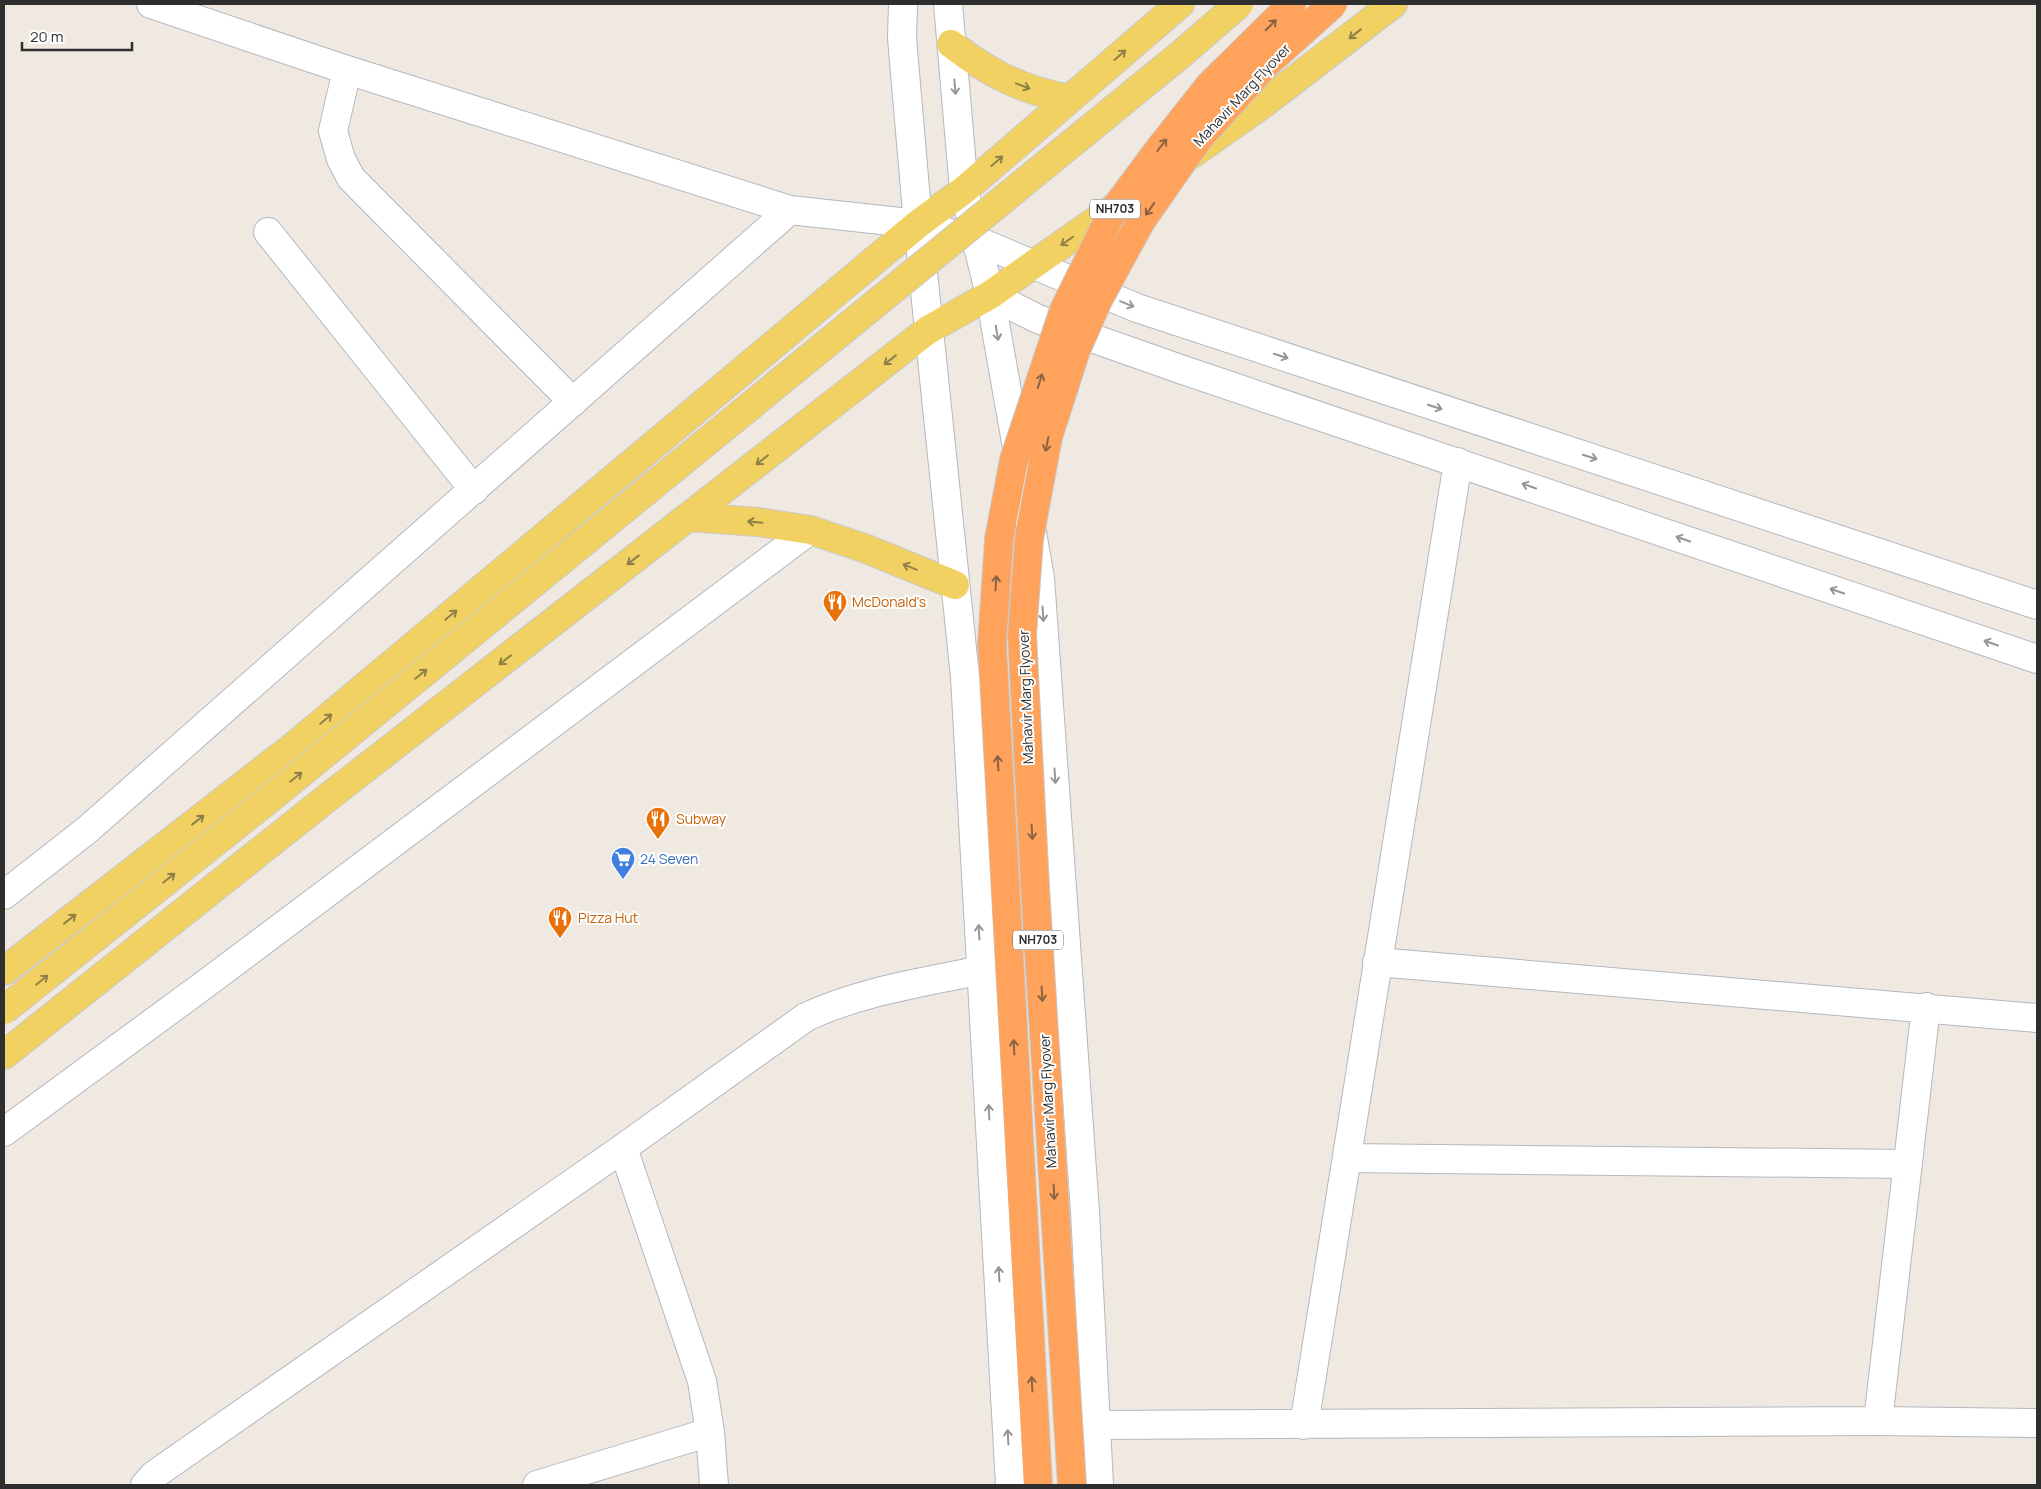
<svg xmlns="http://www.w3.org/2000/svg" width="2041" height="1489" font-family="Manrope,sans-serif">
<rect width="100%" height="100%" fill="#efe9e1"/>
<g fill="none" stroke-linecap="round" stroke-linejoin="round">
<defs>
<path id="minor" d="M151,4l196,66 443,140 128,14 57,16 162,68 900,297
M903,4l-1,34 16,186 47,453 45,808
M948,4l16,186 26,105 50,283 45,634 14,273
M347,70l-14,61 8,28 10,19 222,224
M268,232l206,258
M990,295l48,24 145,51 854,289
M4,895l83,-65 703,-620
M1377,962l660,56
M4,1132l204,-150 602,-452
M623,1148l79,233 8,51 4,53
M1347,1158l561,6
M1878,1421l48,-414
M1096,1425l782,-4 159,2
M1304,1425l154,-963
M145,1485l9,-10 469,-327 183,-131c55,-26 116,-34 175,-47
M537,1485l173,-53"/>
<path id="major" d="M951,44c39,30 69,45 118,55
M1192,154l71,-50 130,-100
M689,517l69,5 52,8 54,18 91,37
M4,971l290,-225 624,-522 46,-34 216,-186
M4,1055l318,-253 606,-472 62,-35 131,-92"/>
<path id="highway" d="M1014,460l-15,79 -7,105 46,841"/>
</defs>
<use href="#minor" stroke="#b4b7c1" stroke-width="30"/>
<use href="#major" stroke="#c9c9c9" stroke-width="30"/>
<use href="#highway" stroke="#c9c9c9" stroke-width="30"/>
<use href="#minor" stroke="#fff" stroke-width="28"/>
<use href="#major" stroke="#f2d163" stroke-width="28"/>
<use href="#highway" stroke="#ffa35c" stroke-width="28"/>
<defs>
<path id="major-bridge" d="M4,1010l264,-210 912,-745 59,-51"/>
<path id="highway-bridge" d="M1014,460l50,-150 49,-99 47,-63 49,-62 83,-82
M1072,1485l-37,-598 -13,-252 7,-96 19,-102 28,-87 22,-50 43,-79 58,-83 68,-75 66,-59"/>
</defs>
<use href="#major-bridge" stroke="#c9c9c9" stroke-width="30" stroke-linecap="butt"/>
<use href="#highway-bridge" stroke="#c9c9c9" stroke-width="30" stroke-linecap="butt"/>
<use href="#major-bridge" stroke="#f2d163" stroke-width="28"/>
<use href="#highway-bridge" stroke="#ffa35c" stroke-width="28"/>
</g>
<defs><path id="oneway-shaft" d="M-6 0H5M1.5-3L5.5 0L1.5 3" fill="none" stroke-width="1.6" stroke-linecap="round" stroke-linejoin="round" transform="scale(1.25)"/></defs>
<g stroke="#8c6343">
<use href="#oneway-shaft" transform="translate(1271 25) rotate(-45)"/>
<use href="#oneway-shaft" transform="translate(1162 145) rotate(-52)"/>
<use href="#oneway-shaft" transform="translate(1150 209) rotate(125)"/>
<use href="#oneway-shaft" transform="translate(1040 381) rotate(-72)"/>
<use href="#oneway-shaft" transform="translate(1047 444) rotate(101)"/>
<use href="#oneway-shaft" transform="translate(996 583) rotate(-86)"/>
<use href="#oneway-shaft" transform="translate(998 763) rotate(-93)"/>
<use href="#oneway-shaft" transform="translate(1032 832) rotate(87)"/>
<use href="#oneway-shaft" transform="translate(1042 994) rotate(87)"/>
<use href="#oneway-shaft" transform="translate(1014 1047) rotate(-93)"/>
<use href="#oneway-shaft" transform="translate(1054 1192) rotate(87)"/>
<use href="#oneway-shaft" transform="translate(1032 1384) rotate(-93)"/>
</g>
<g stroke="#908048">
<use href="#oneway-shaft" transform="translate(1355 34) rotate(142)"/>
<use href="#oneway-shaft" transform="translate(1120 55) rotate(-41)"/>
<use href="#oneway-shaft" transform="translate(1023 86) rotate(21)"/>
<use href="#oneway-shaft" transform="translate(997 161) rotate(-41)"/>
<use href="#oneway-shaft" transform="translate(1067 241) rotate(145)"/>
<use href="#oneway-shaft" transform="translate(890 360) rotate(142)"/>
<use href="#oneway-shaft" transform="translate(762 460) rotate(142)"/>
<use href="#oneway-shaft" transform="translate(755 522) rotate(-175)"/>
<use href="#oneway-shaft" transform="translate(633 560) rotate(142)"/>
<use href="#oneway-shaft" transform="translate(910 567) rotate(-158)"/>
<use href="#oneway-shaft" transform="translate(451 615) rotate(-40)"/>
<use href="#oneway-shaft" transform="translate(505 660) rotate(142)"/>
<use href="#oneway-shaft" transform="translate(421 674) rotate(-39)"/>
<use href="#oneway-shaft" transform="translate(326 719) rotate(-40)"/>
<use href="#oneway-shaft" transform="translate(296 777) rotate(-39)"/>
<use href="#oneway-shaft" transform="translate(198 820) rotate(-38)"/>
<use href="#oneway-shaft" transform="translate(169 878) rotate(-39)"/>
<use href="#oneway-shaft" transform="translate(70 919) rotate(-38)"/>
<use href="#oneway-shaft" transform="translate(42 980) rotate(-39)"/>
</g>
<g stroke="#969696">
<use href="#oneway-shaft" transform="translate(955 87) rotate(85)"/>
<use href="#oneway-shaft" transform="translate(1127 304) rotate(22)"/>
<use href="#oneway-shaft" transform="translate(997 333) rotate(80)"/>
<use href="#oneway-shaft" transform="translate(1281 356) rotate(18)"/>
<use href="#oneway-shaft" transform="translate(1435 407) rotate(18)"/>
<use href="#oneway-shaft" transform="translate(1590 457) rotate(18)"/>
<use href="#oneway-shaft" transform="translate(1529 486) rotate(-161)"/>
<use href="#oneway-shaft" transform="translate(1683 539) rotate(-161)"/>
<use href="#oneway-shaft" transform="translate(1837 591) rotate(-161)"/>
<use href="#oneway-shaft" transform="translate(1043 614) rotate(86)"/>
<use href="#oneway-shaft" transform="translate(1991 643) rotate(-161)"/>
<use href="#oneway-shaft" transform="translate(1055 776) rotate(86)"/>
<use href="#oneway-shaft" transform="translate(979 932) rotate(-93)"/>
<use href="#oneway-shaft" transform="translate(989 1112) rotate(-93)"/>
<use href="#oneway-shaft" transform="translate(999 1274) rotate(-93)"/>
<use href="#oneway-shaft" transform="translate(1008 1437) rotate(-93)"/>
</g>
<defs>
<symbol id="restaurant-pin" viewBox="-11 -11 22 30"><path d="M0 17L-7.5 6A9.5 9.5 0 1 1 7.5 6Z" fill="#e8710a" stroke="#fff"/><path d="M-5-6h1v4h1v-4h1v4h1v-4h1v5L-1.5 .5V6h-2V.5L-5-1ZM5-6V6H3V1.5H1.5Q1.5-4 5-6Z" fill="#fff"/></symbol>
<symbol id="supermarket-pin" viewBox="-11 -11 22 30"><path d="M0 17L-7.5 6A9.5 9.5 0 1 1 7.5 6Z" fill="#3f7fe0" stroke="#fff"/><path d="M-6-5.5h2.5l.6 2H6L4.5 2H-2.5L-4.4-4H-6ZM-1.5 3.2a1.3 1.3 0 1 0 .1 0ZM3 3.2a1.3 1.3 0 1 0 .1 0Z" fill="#fff"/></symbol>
</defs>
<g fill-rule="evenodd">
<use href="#restaurant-pin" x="821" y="588" width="28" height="38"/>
<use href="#restaurant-pin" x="644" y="805" width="28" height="38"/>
<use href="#supermarket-pin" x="609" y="845" width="28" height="38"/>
<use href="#restaurant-pin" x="546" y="904" width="28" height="38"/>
</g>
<g text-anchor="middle" stroke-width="4" stroke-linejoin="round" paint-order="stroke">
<g fill="#fff" stroke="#6d6d6d" stroke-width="1">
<rect x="1090" y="199.5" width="50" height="19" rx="4"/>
<rect x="1013" y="930.5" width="50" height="19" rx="4"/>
</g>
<g font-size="12" font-weight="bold" fill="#2e2e2e">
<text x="1115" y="213">NH703</text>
<text x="1038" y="944">NH703</text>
</g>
<g font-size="14" fill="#2e2e2e" stroke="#fff">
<text transform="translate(1242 95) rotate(-47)" y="5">Mahavir Marg Flyover</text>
<text transform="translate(1026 697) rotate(-92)" y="5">Mahavir Marg Flyover</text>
<text transform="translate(1048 1101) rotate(-93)" y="5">Mahavir Marg Flyover</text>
</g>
<g font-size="14" fill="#c56008" stroke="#fff" text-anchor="start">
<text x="852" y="607">McDonald's</text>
<text x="676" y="824">Subway</text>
<text x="578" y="923">Pizza Hut</text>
</g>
<g font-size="14" fill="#366cbe" stroke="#fff" text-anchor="start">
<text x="640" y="864">24 Seven</text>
</g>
</g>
<rect width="2041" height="1489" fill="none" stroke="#2e2e2e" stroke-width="10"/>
<path d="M22 42v8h110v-8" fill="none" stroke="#2e2e2e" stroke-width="2.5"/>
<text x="30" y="42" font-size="15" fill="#2e2e2e" stroke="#ffffff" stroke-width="4" paint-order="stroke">20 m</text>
</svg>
